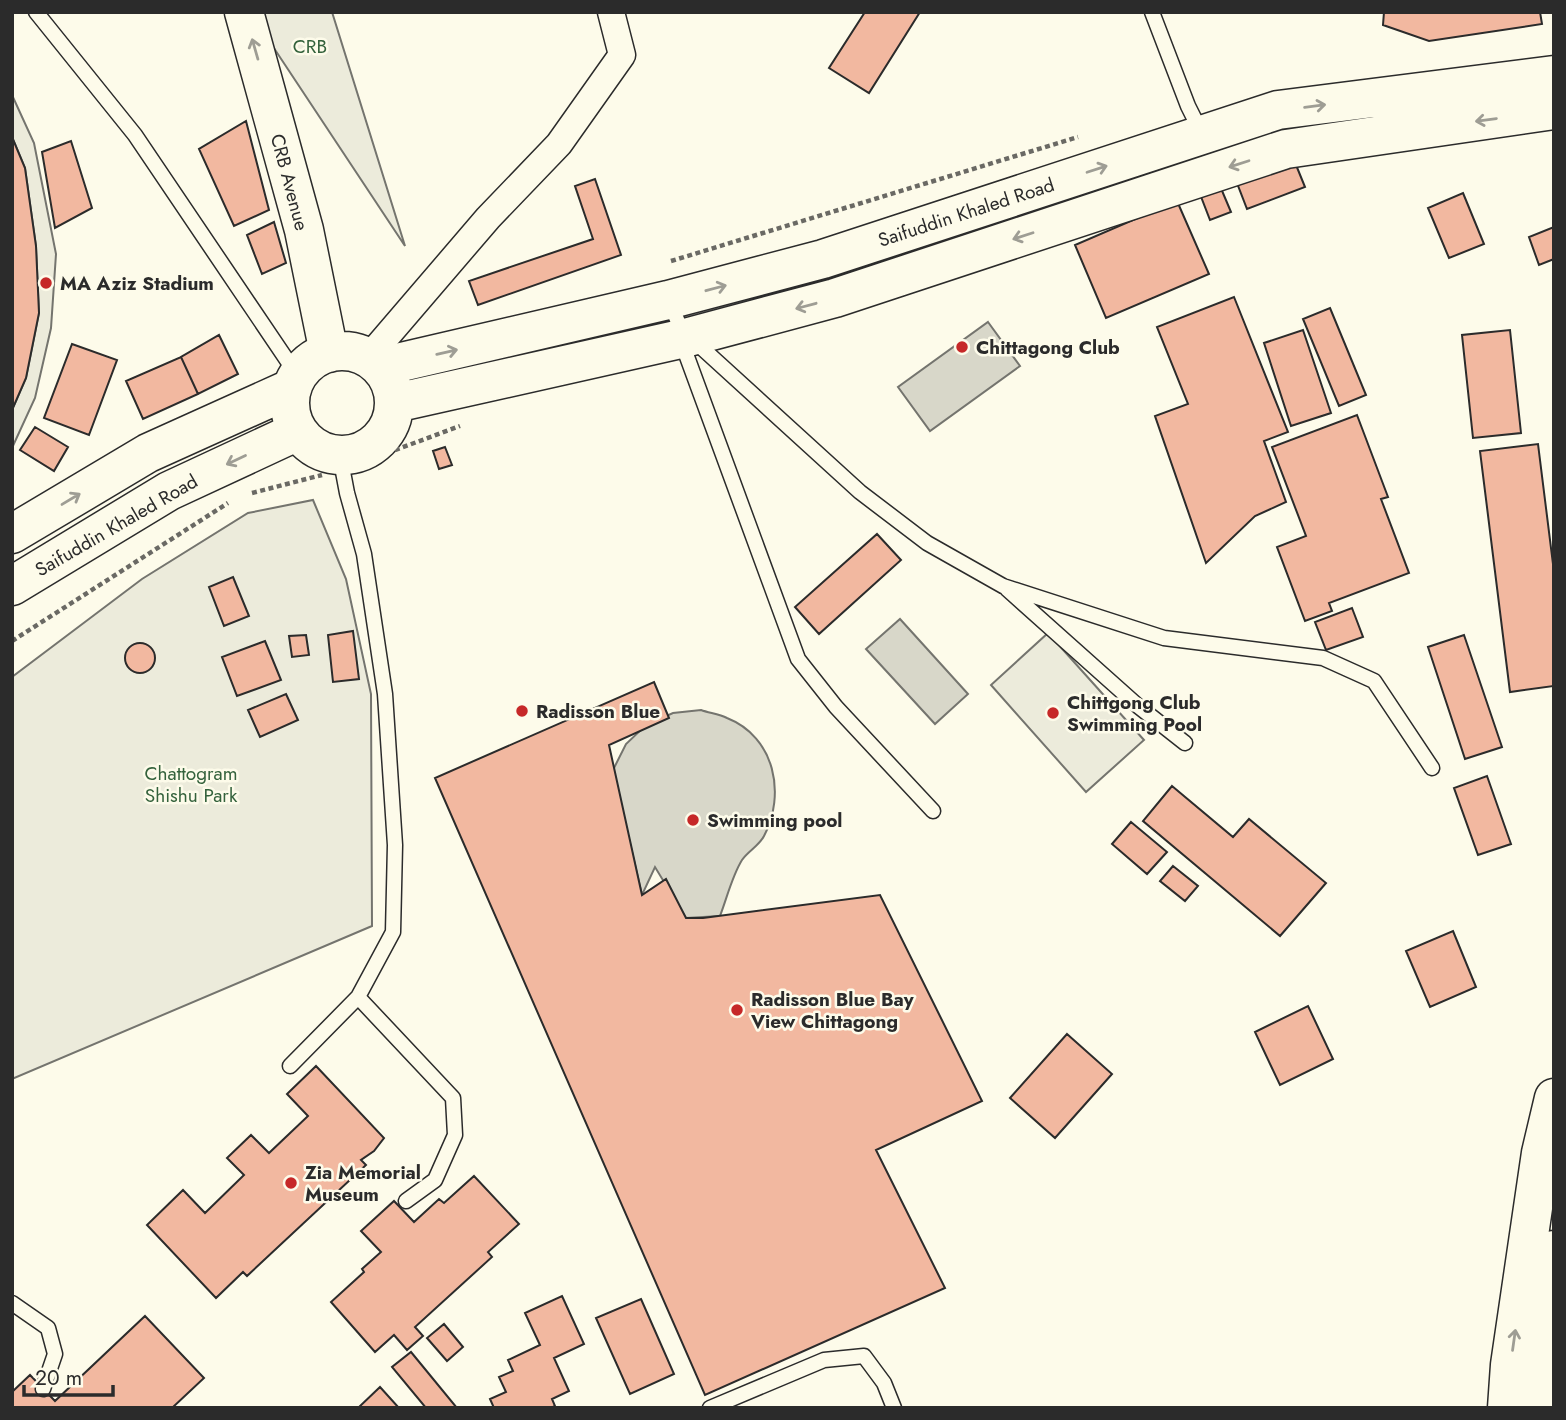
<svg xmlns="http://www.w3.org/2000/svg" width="1566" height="1420" font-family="Jost,sans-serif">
<rect width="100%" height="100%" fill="#fdfbea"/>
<path fill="#ecebdb" stroke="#74746e" stroke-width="2" d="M250,12h82l73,234z
M12,95l22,48 22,111 -5,74 -16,70 -23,50v-38l14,-32 13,-65 -3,-67 -11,-78 -13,-31z
M313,500l33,79 25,115 1,232 -360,153v-402l130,-98 106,-66z
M1048,633l96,107 -58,52 -95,-107z"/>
<path fill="#d8d7c9" stroke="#74746e" stroke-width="2" d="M988,322l32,44 -90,65 -32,-44z
M900,619l68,75 -33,30 -69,-75z
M701,710c8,3 18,4 26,8 48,19 59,76 37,118 -5,10 -16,15 -22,24 -10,16 -15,38 -22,56l-34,2 -31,-51 -13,28 -29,-125 13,-26 20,-19 27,-12z"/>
<path fill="#f2b8a0" stroke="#2b2b2b" stroke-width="2" d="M865,12h55l-51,81 -40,-25z
M1384,12h156l2,12 -113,17 -46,-16z
M246,121l23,89 -35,16 -35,-77z
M12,137l13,31 11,78 3,67 -13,65 -14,32z
M71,141l21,67 -37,20 -13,-76z
M1294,160l11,27 -58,22 -10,-26z
M595,179l26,76 -143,50 -9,-24 124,-42 -18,-53z
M1220,186l11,26 -21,8 -10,-26z
M1463,193l21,51 -35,14 -21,-50z
M1177,201l32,73 -103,44 -31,-73z
M274,222l12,41 -24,11 -15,-39z
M1554,227v32l-15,6 -10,-28z
M1234,297l54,135 -24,9 22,61 -31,14 -49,47 -51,-147 33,-12 -31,-77z
M1330,308l36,87 -27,11 -36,-87z
M1303,330l28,83 -40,13 -27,-83z
M1510,330l11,103 -48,5 -11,-103z
M219,335l19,39 -40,20 -17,-37z
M72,344l45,16 -28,75 -45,-17z
M181,357l17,37 -55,25 -17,-38z
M1357,415l31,82 -7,2 28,74 -80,30 3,8 -27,10 -28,-74 29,-11 -34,-89z
M35,427l33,20 -14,24 -34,-21z
M1538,444l16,128v114l-44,6 -30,-241z
M445,447l7,18 -13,4 -6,-18z
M877,534l24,26 -82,74 -24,-27z
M233,577l16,39 -25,10 -15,-39z
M1352,608l11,29 -37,13 -11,-28z
M353,631l6,48 -26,3 -5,-47z
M306,635l3,20 -17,2 -3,-21z
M1464,635l38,112 -37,12 -37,-112z
M265,641l16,39 -44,16 -15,-39z
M125 658a15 15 0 1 1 30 0a15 15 0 1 1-30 0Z
M654,682l15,36 -60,27 33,150 24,-16 20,39h17l177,-23 102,206 -106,49 69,138 -240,107 -270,-617z
M286,694l12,26 -38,17 -12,-27z
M1487,776l24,68 -33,11 -24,-67z
M1172,786l61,51 16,-18 77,64 -46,53 -137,-115z
M1131,822l36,30 -20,22 -35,-30z
M1173,866l25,20 -13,15 -25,-20z
M1453,931l23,56 -46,20 -24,-56z
M1308,1006l25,53 -53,26 -25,-53z
M1067,1034l45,40 -57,64 -45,-40z
M316,1066l68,72 -10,13 -13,9 5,5 -119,111 -4,-4 -27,26 -69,-73 36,-35 22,23 39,-38 -17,-17 24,-23 18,18 39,-37 -21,-22z
M474,1176l45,48 -31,28 4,5 -77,70 8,9 -16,14 -13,-15 -19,17 -44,-50 33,-30 -2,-3 19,-17 -20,-21 33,-30 20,21 25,-23 5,4z
M562,1296l22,48 -30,14 15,33 -17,8 3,7 -4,2h-57l-4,-9 16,-7 -7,-15 14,-6 -5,-11 32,-15 -15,-32z
M641,1299l33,75 -44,20 -34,-76z
M145,1316l59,62 -32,30h-160v-16l18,-17 25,26z
M444,1324l19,23 -16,14 -20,-23z
M411,1352l46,56h-31l-34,-41z
M380,1387l19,21h-41z"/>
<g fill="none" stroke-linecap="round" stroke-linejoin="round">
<defs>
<path id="lane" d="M36,12l99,123 156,231 10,6
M1152,12l36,94 14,28
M669,301l16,37 1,16 112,305 38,48 97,104
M691,341l11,7 158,144 67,51 76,43 161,52 159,20 51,23 58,87
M340,456l7,37 17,61 21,140 10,151 -2,87 -35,65 95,101 2,37 -20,45 -29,21
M1007,589l131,117 47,37
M290,1066l68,-69
M12,1303l36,25 7,26 -12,35
M710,1408l114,-48 40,-4 20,27 10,25"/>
<path id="street" d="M368,358l120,-140 71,-74 63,-89 -11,-43"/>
<path id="secondary" d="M244,12l60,218 25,123
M290 403a52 52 0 1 1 104 0a52 52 0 1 1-104 0Z
M380,367l288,-67 155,-41 455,-149 276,-35
M395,403l290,-65 150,-40 451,-149 268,-39
M12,534l136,-81 144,-65
M12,586l157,-95 129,-60"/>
<path id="highway" d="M1507,1408l3,-43 31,-212 13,-55
M1537,1408l17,-158"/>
</defs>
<use href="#lane" stroke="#2b2b2b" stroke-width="17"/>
<use href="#street" stroke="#2b2b2b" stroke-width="29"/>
<use href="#secondary" stroke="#2b2b2b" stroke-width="41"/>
<use href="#highway" stroke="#2b2b2b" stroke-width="41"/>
<path stroke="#6a6964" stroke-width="4.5" stroke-dasharray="5 3.5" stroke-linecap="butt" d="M671,261l407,-124
M363,462l97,-36
M252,493l70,-18
M12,641l216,-138"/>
<use href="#lane" stroke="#fdfbea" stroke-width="14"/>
<use href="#street" stroke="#fdfbea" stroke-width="26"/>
<use href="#secondary" stroke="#fdfbea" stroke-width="38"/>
<use href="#highway" stroke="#fdfbea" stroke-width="38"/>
</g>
<defs><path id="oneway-shaft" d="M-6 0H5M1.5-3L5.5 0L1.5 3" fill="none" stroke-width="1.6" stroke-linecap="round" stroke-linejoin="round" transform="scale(1.75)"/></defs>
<g stroke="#9e9d94">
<use href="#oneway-shaft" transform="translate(255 49) rotate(-106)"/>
<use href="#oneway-shaft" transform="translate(1315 106) rotate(-7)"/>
<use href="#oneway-shaft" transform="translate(1486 120) rotate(172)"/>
<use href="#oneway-shaft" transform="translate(1239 164) rotate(162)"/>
<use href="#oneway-shaft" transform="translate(1097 169) rotate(-18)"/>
<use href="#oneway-shaft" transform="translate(1023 236) rotate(162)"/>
<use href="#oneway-shaft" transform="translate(716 288) rotate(-15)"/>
<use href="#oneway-shaft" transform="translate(806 306) rotate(165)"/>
<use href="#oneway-shaft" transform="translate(447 352) rotate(-13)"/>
<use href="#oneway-shaft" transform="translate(236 460) rotate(155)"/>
<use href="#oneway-shaft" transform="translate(71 499) rotate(-31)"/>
<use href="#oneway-shaft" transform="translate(1514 1340) rotate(-82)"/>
</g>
<g fill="#c62828" stroke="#fdfbea" stroke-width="2.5">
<circle cx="46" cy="283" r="7"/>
<circle cx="962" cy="347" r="7"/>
<circle cx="522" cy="711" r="7"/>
<circle cx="1053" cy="713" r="7"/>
<circle cx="693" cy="820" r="7"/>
<circle cx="737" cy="1010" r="7"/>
<circle cx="291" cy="1183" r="7"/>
</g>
<g text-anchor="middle" stroke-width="5" stroke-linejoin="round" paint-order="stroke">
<g font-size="19" fill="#34623c" stroke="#fdfbea">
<text x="310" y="53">CRB</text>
<text x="191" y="780">Chattogram<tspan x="191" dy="22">Shishu Park</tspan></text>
</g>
<g font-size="19" fill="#2b2b2b" stroke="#fdfbea">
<text transform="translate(290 182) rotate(75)" y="7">CRB Avenue</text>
<text transform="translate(966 212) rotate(-18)" y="7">Saifuddin Khaled Road</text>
<text transform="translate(116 525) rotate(-30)" y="7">Saifuddin Khaled Road</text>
</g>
<g font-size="19" font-weight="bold" fill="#2b2b2b" stroke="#fdfbea" text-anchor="start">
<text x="60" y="290">MA Aziz Stadium</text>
<text x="976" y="354">Chittagong Club</text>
<text x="1067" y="709">Chittgong Club<tspan x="1067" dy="22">Swimming Pool</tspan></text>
<text x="536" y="718">Radisson Blue</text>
<text x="707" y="827">Swimming pool</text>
<text x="751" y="1006">Radisson Blue Bay<tspan x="751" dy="22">View Chittagong</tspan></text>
<text x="305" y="1179">Zia Memorial<tspan x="305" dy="22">Museum</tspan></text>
</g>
</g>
<rect width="1566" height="1420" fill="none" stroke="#2b2b2b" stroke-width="28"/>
<path d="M24 1385v10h89v-10" fill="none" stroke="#2b2b2b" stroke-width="3.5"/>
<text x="35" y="1385" font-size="21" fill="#2b2b2b" stroke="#fdfbea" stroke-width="5" paint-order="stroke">20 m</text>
</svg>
